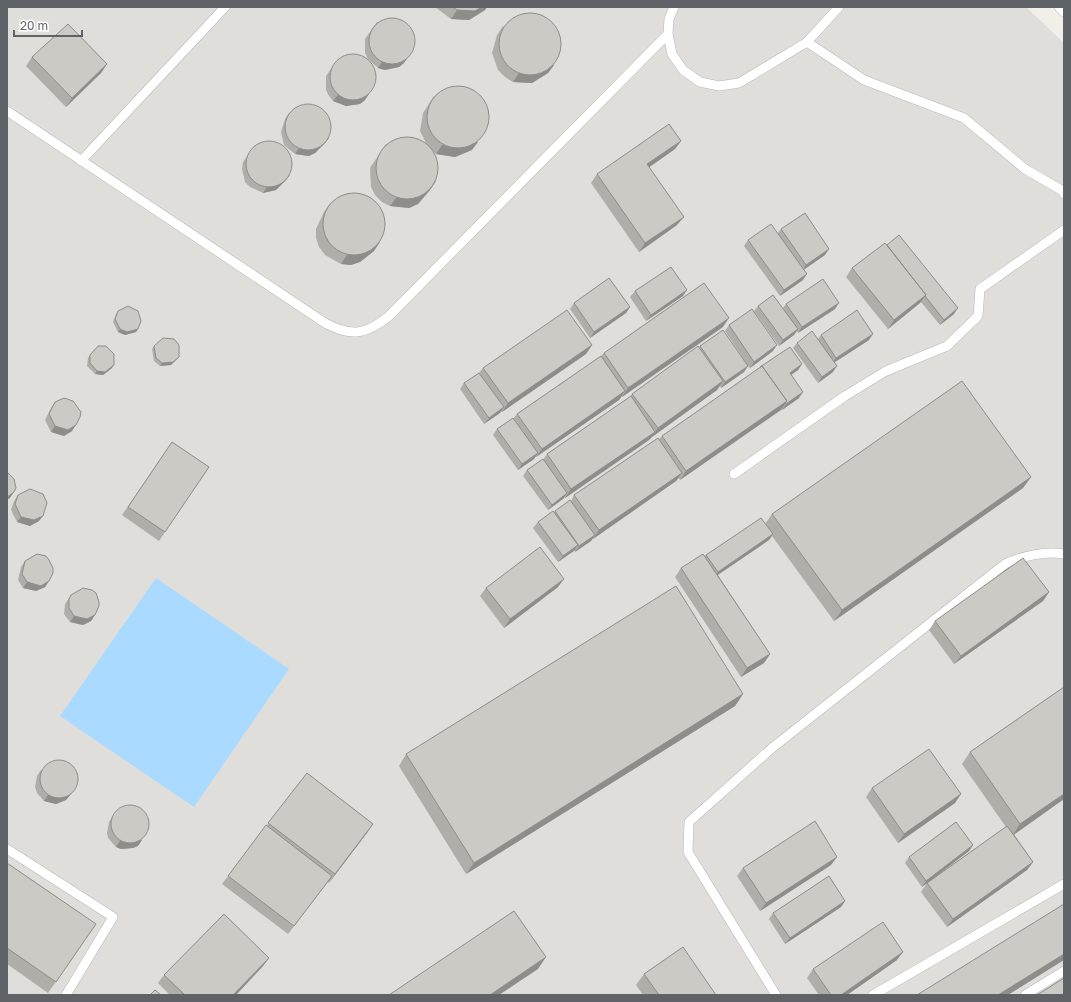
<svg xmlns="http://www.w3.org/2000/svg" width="1071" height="1002" font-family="'Golos Text',sans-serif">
<rect width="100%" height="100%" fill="#f1efe8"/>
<path fill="#e0deda" d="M7,7h1019l38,36v952h-1057z"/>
<path fill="#aadaff" d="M156,578l133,91 -95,138 -134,-91z"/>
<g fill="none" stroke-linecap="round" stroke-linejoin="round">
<defs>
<path id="service" d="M674,7l-5,12 -1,15 4,20 11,16 17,12 19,4 20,-3 68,-41 32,-35
M1059,7l5,5
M807,42l57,38 100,38 61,51 38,22 1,3
M7,111l318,212c26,14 41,12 64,-7l279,-282
M81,161l144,-154
M734,474l111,-78 41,-25 61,-25 31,-30 2,-27 84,-59
M7,849l106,68 -47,78
M776,995l-88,-143 1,-30 83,-74 233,-184c17,-8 40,-13 59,-10
M873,995l191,-111
M1025,995l39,-24"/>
</defs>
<use href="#service" stroke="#b5b8bc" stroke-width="10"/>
<use href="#service" stroke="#fff" stroke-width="9"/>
</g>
<path fill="#afaea9" d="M435,7h52l-2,3 -16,10 -18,-1z
M377,22l31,35 -4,6 -5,4 -14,3 -7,-2 -10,-9 -3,-6v-14z
M503,26l51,39 -6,8 -16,10 -19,-1 -8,-5 -7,-7 -6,-17 5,-18z
M32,57l75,7 -6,9 -35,34 -40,-41z
M338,59l27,41 -5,4 -14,2 -13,-5 -4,-5 -3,-6v-14z
M434,96l38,54 -17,7 -19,-3 -4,-4 -2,40 -12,14 -9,4 -19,-2 -8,-4 -7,-7 -4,-8 -1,-19 16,-24 41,1 -7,-14 3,-18z
M289,113l40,25 -4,5 -10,10 -6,3 -14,-2 -11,-9 -3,-13 4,-13z
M681,141l-6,8 -26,18 28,58 -38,27 -48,-69 6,-9z
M255,145l31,35 -10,10 -13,3 -13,-6 -5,-5 -3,-13 1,-7z
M330,203l44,48 -14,11 -9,3 -10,-1 -16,-9 -6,-8 -3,-9v-9l8,-17z
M781,229l44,26 -21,14 -1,11 -23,16 -36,-50 4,-6 30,-7z
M887,245l67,69 -14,11 -19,-23 -33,27 -42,-52 6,-9z
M635,291l48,5 -37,25 -16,-24z
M574,303l56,4 -4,6 -36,25 -20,-29z
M786,304l49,5 -37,24 -1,-2 -3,4 -15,11 -25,-35 4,-5 25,2z
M118,311l20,18 -2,3 -11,3 -7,-3 -5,-10 3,-8z
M729,325l44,26 -23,17 -2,-2 -4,6 -23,16 -1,-2 -3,4 -65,47 -3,3 -84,58v-1l-2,2 -15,11 -25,-34 4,-6 16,-10 4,-6 83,-57 2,-3 67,-47 1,-1 45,15 -20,-30z
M723,327l-101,70v-1l-3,4 -83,57h-1l-1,2 -16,11 -25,-35 4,-6 16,-10 4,-5 84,-58 3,-3z
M821,335l48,5 -34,22 -2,10 -15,11 -25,-35 4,-5 21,-4z
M592,345l-6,9 -84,58 -1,-1 -1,2 -16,11 -24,-35 4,-6 15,-10 4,-5z
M154,346l25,11 -8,8 -11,1 -6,-5 -2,-12z
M90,355l22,13 -9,7 -8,-1 -8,-8 1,-8z
M802,364l-4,6 -7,5 8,23 -17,12 -1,-1 -101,71 -1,-2 -3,3 -83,58h-1l-1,2 -16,11 -1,-2 -16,12 -25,-34 5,-6 16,-10 1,-1 16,-10 3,-6 85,-56 3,-3z
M55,402l17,29 -8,5 -13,-4 -6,-12 6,-12z
M172,442l37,25 -50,74 -37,-26z
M1031,477l-8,11 -189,133 -62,-85 -3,4 -51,35 52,79 -6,9 -23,14 -66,-100 6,-9 84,-44 7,-10z
M18,495l21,26 -9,5 -13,-4 -6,-12 3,-9z
M25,561l24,20 -4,6 -9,4 -13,-3 -5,-8 3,-13z
M558,587l-54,41 -24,-32 6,-8z
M1049,592l-6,9 -89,63 -25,-34 6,-9z
M71,595l24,20 -4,6 -8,4 -13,-3 -6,-8 1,-10z
M1064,687v112l-50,35 19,28 -6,8 -80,57 -26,-35 6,-9 79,-56 -44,-63 8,-12z
M743,694l-8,12 -269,168 -67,-108 7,-12z
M41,770l36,15 -11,15 -10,4 -12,-3 -7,-8 -2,-6 2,-11z
M307,773l66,51 -44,59 -1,-1 -40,52 -66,-50z
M872,788l83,15 -57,40 -32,-46z
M113,816l25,30 -5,2 -12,1 -5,-2 -8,-9 -1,-5 2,-11z
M973,845l-4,6 -47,36 -17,-24 4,-6z
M7,863l89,61 -48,69 -41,-29z
M831,865l-71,46 -23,-35 6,-8z
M845,901l-4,6 -56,37 -16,-25 4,-6z
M269,958l-6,8 -27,29h-66l-12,-12 6,-8z
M897,960l-50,35h-28l-12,-17 6,-9z
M644,974l72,21h-73l-7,-10z"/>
<path fill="#8f8d8a" d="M482,7h5l-2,3 -16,10 -18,-1 6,-9z
M408,57l-4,6 -5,4 -14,3 -7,-2 4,-6z
M107,64l-6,9 -35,34 6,-9z
M554,65l-6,8 -16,10 -19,-1 6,-9z
M369,94l-4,6 -5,4 -14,2 -13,-5 5,-6z
M329,138l-4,5 -10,10 -6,3 -14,-2 4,-6z
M681,141l-6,8 -34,24 6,-9z
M478,142l-6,8 -17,7 -19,-3 6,-9z
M290,175l-4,5 -10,10 -13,3 4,-6z
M436,181l-6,9 -12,14 -9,4 -19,-2 6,-8z
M684,217l-7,8 -38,27 6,-9z
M380,242l-6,9 -14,11 -9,3 -10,-1 6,-9z
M829,249l-4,6 -23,16 4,-6z
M807,274l-4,6 -23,16 4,-6z
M687,290l-4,6 -37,25 5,-6z
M926,295l-6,8 -32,26 6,-9z
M839,303l-4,6 -37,24 4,-6z
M630,307l-4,6 -36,25 4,-6z
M958,308l-4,6 -14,11 4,-5z
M729,318l-6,9 -101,70 6,-9z
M120,329h18l-2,3 -11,3 -7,-3z
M798,329l-4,6 -15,11 4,-6z
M873,334l-4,6 -37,24 4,-6z
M592,345l-6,9 -84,58 6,-9z
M777,345l-4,6 -23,17 4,-6z
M179,357l-8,8 -11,1 2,-3z
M802,364l-4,6 -13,9 5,-6z
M114,365l-2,3 -9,7 -8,-1 2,-3z
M748,366l-4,6 -23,16 4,-6z
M837,366l-4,6 -15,11 4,-6z
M723,381l-6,9 -65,47 -3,3 -84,58 6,-9 84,-57 3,-4z
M625,391l-6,9 -83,57 6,-8z
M803,392l-4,6 -17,12 4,-6z
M787,401l-6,9 -101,70 6,-9z
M504,407l-4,6 -16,11 5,-6z
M76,425l-4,6 -8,5 -13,-4 4,-6z
M538,453l-4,6 -16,11 4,-6z
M682,473l-6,8 -83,58 6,-9z
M1031,477l-8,11 -189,133 8,-11z
M14,492l-4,6 -3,2v-3z
M567,493l-4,6 -15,11 4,-5z
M43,516l-4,5 -9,5 -13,-4 4,-5z
M773,534l-4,6 -56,38 5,-6z
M595,535l-4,6 -16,11 4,-6z
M578,545l-4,6 -16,11 5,-6z
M564,579l-6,8 -54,41 6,-9z
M49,581l-4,6 -9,4 -13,-3 4,-6z
M1049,592l-6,9 -89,63 7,-8z
M95,615l-4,6 -8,4 -13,-3 4,-6z
M770,654l-6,9 -23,14 6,-9z
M743,694l-8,12 -269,168 8,-11z
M71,794l-5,6 -10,4 -12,-3 4,-6z
M961,794l-6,9 -57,40 6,-9z
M1064,794v5l-52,37 8,-12z
M373,824l-6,9 -38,50 6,-9z
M142,840l-4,6 -5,2 -12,1 -5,-2 4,-6z
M973,845l-4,6 -47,36 4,-6z
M837,857l-6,8 -71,46 6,-8z
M1033,862l-6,8 -80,57 6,-8z
M845,901l-4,6 -56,37 5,-6z
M903,952l-6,8 -50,35h-6z
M1064,954v6l-56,35h-10z
M546,957l-8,12 -39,26h-9z
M269,958l-6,8 -27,29h-3z"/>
<path fill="#cccac5" stroke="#8f8d8a" d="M453,7h29l-7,4 -18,-1z
M499 44a31 31 0 1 1 62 0a31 31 0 1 1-62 0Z
M369 41a23 23 0 1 1 46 0a23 23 0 1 1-46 0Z
M68,24l39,40 -35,34 -40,-41z
M330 77a23 23 0 1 1 46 0a23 23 0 1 1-46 0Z
M427 117a31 31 0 1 1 62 0a31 31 0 1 1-62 0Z
M285 127a23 23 0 1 1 46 0a23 23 0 1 1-46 0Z
M669,124l12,17 -34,23 37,53 -39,26 -48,-69z
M376 168a31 31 0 1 1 62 0a31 31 0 1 1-62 0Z
M246 164a23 23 0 1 1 46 0a23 23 0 1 1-46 0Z
M323 224a31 31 0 1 1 62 0a31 31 0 1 1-62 0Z
M805,213l24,36 -23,16 -25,-36z
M771,224l36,50 -23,16 -36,-50z
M899,235l59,73 -14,12 -19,-24 1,-1 -39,-50z
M885,243l41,52 -32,25 -42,-52z
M671,267l16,23 -36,25 -16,-24z
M609,278l21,29 -36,25 -20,-29z
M823,279l16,24 -37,24 -16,-23z
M704,283l25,35 -101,70 -24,-35z
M773,295l25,34 -15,11 -25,-34z
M128,306l10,5 3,10 -3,8 -11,3 -7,-3 -5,-10 3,-8z
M752,309l25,36 -23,17 -25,-37z
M567,310l25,35 -84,58 -25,-35z
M857,310l16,24 -37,24 -15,-23z
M723,330l25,36 -23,16 -25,-36z
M812,331l25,35 -15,11 -25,-34z
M163,338l11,1 5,6v12l-6,5 -11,1 -6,-5 -2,-12z
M98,346h8l8,8v11l-9,7 -8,-1 -7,-8v-8z
M698,346l25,35 -65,47 -26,-34z
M790,347l12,17 -12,9 13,19 -17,12 -1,-1 2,-2 -25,-35 -2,1z
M601,356l24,35 -83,58 -25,-35z
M762,366l25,35 -101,70 -24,-35z
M479,373l25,34 -15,11 -25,-35z
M962,381l69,96 -189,133 -70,-96z
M631,396l24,36 -84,57 -24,-35z
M64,398l9,3 8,11 -1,5 -4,8 -8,5 -13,-4 -6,-12 6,-12z
M513,418l25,35 -16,11 -25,-35z
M658,438l24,35 -83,57 -25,-35z
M172,442l37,25 -44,65 -37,-25z
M543,459l24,34 -15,12 -25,-35z
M7,472l7,7 2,9 -2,4 -7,5z
M30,489l13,5 4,9 -4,13 -9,4 -13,-3 -6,-13 3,-9z
M570,500l25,35 -16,11 -24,-35z
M553,511l25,34 -15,11 -25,-34z
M761,518l12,16 -55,38 -12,-17z
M540,547l24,32 -54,40 -24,-31z
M37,554l9,2 3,4 4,8v5l-4,8 -8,5 -14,-4 -5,-8 3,-13z
M703,554l67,100 -23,14 -66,-100z
M1023,558l26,34 -88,64 -26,-35z
M676,586l67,108 -269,169 -68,-109z
M83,588l9,2 4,3 3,9v4l-4,9 -8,4 -13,-3 -5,-8v-9l2,-4z
M1064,687v107l-44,30 -50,-72z
M929,749l32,45 -57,40 -32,-46z
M40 779a19 19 0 1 1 38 0a19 19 0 1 1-38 0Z
M307,773l66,51 -38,50 -67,-51z
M111 824a19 19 0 1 1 38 0a19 19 0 1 1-38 0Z
M815,821l22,36 -71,46 -23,-35z
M956,822l17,23 -47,36 -17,-24z
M266,825l66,51 -38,50 -66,-50z
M1007,826l26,36 -80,57 -26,-36z
M7,863l89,61 -40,58 -49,-34z
M829,876l16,25 -55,37 -17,-25z
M1064,904v50l-66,41h-81z
M514,911l32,46 -56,38h-101z
M224,914l45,44 -36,37h-48l-21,-20z
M883,922l20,30 -62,43h-10l-18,-26z
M683,947l33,48h-57l-15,-21z
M1064,978v17h-27z
M155,990l6,5h-11z"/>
<rect width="1071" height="1002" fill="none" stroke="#5f6368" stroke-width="16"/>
<path d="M14 30v6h68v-6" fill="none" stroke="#5f6368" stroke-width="2"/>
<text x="20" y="30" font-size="12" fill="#5f6368" stroke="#ffffff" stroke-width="3" paint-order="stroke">20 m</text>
</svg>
